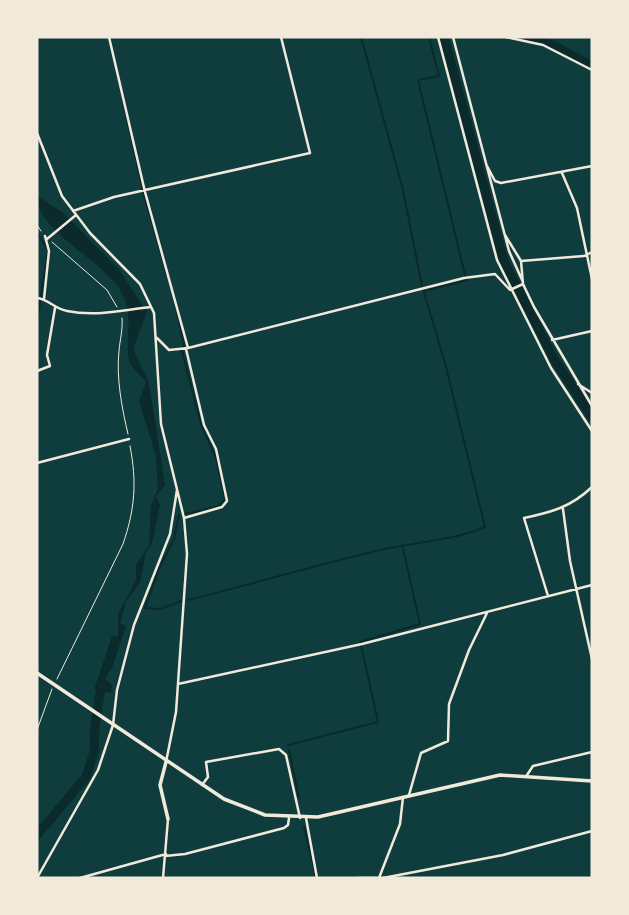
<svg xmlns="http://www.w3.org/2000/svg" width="629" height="915" font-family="Karla,sans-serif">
<rect width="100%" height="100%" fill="#0f3d3e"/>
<path fill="#0a2a2b" d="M37,196l26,17 55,55 29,44 -14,37 16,34 16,102 -9,11 4,9 -8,39 -6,8 -6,31 -14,18 -6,22 6,3 -14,42 -7,11 7,6 -1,8 -17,-3 18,-54 6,1v-23l18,-34v-16l13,-18 2,-40 7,-18 -2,-32 -17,-55 7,-19 -16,-18c-7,-27 6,-47 -10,-74 -18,-30 -83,-59 -83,-94z"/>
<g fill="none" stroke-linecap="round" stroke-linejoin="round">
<path stroke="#0a2a2b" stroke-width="2" d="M429,37l10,39 -21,4 47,195
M123,101l21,94 23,80
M37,233l11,17 -11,73
M425,291l42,-11
M175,304l9,40 -2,7 19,73 15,34 9,41 -6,7 -34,8
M179,515l-5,24 -15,30 -14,39 15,1 21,-8
M188,600c65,-16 128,-35 192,-50 34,-8 72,-9 105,-23l-40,-164 -23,-77 -19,-96 -42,-153
M360,642l60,-18 -17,-76
M288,745l90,-23 -17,-77
M289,750l10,48
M304,827l12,50"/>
<path stroke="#0a2a2b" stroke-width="9" d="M444,37l60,224 50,98 38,58
M522,37l29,7 41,22
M37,835l49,-58 8,-25 1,-28 7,-42"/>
<path stroke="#f1e9da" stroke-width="1" d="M37,225l4,6
M52,242l55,48 10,17
M122,318c1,12 -2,21 -3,33 -3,26 3,58 9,83
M57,679l66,-135c12,-35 14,-62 7,-98
M37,730l15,-41"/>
<path stroke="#f1e9da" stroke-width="2.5" d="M109,37l36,155 43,156
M438,37l59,223 54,108 41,63
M453,37l56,214 14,31
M506,37l37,8 49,25
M37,133l25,63 28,37 50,51 14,29 7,111 23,94 3,36 -11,158 -10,50
M487,166l8,15 6,2 91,-17
M562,173l15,35 15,71
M73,211l41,-14 196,-44 -29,-116
M505,235l16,26 2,23 11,23 58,99
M47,239l29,-24
M521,261l63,-5 8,-4
M37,298c11,1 18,11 30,13 29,6 55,-1 84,-4
M44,299l5,-48 -4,-15
M157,338l12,12 19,-2 276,-70 31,-4 15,16 13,-6
M552,340l40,-9
M37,371l13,-5 -3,-11 8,-47
M578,384l14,9
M37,463l92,-24
M563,509l7,52 22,98
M184,518l38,-11 5,-6 -11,-52 -12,-24 -18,-76
M548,596l-24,-78c28,-6 47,-11 68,-31
M178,684l184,-40 230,-59
M527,775l6,-9 59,-14
M202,785l6,-8 -2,-15 73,-13 7,6 14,63
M409,795l12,-42 27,-12 1,-37 20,-54 18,-37
M306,818l11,60
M165,856l20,-2 99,-26 4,-3 1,-7
M37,878l61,-108 15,-45 4,-35 17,-65 36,-91 7,-44
M80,878l86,-24
M163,878l5,-59
M358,878h18
M379,878l21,-54 3,-27
M383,878l120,-23 89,-24"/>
<path stroke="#f1e9da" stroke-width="3.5" d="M166,762l-6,23 8,34"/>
<path stroke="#f1e9da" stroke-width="3.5" d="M37,673l187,126 41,16 53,2 182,-42 92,6"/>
</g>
<rect width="629" height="915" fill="none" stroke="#f1e9da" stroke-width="77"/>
</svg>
